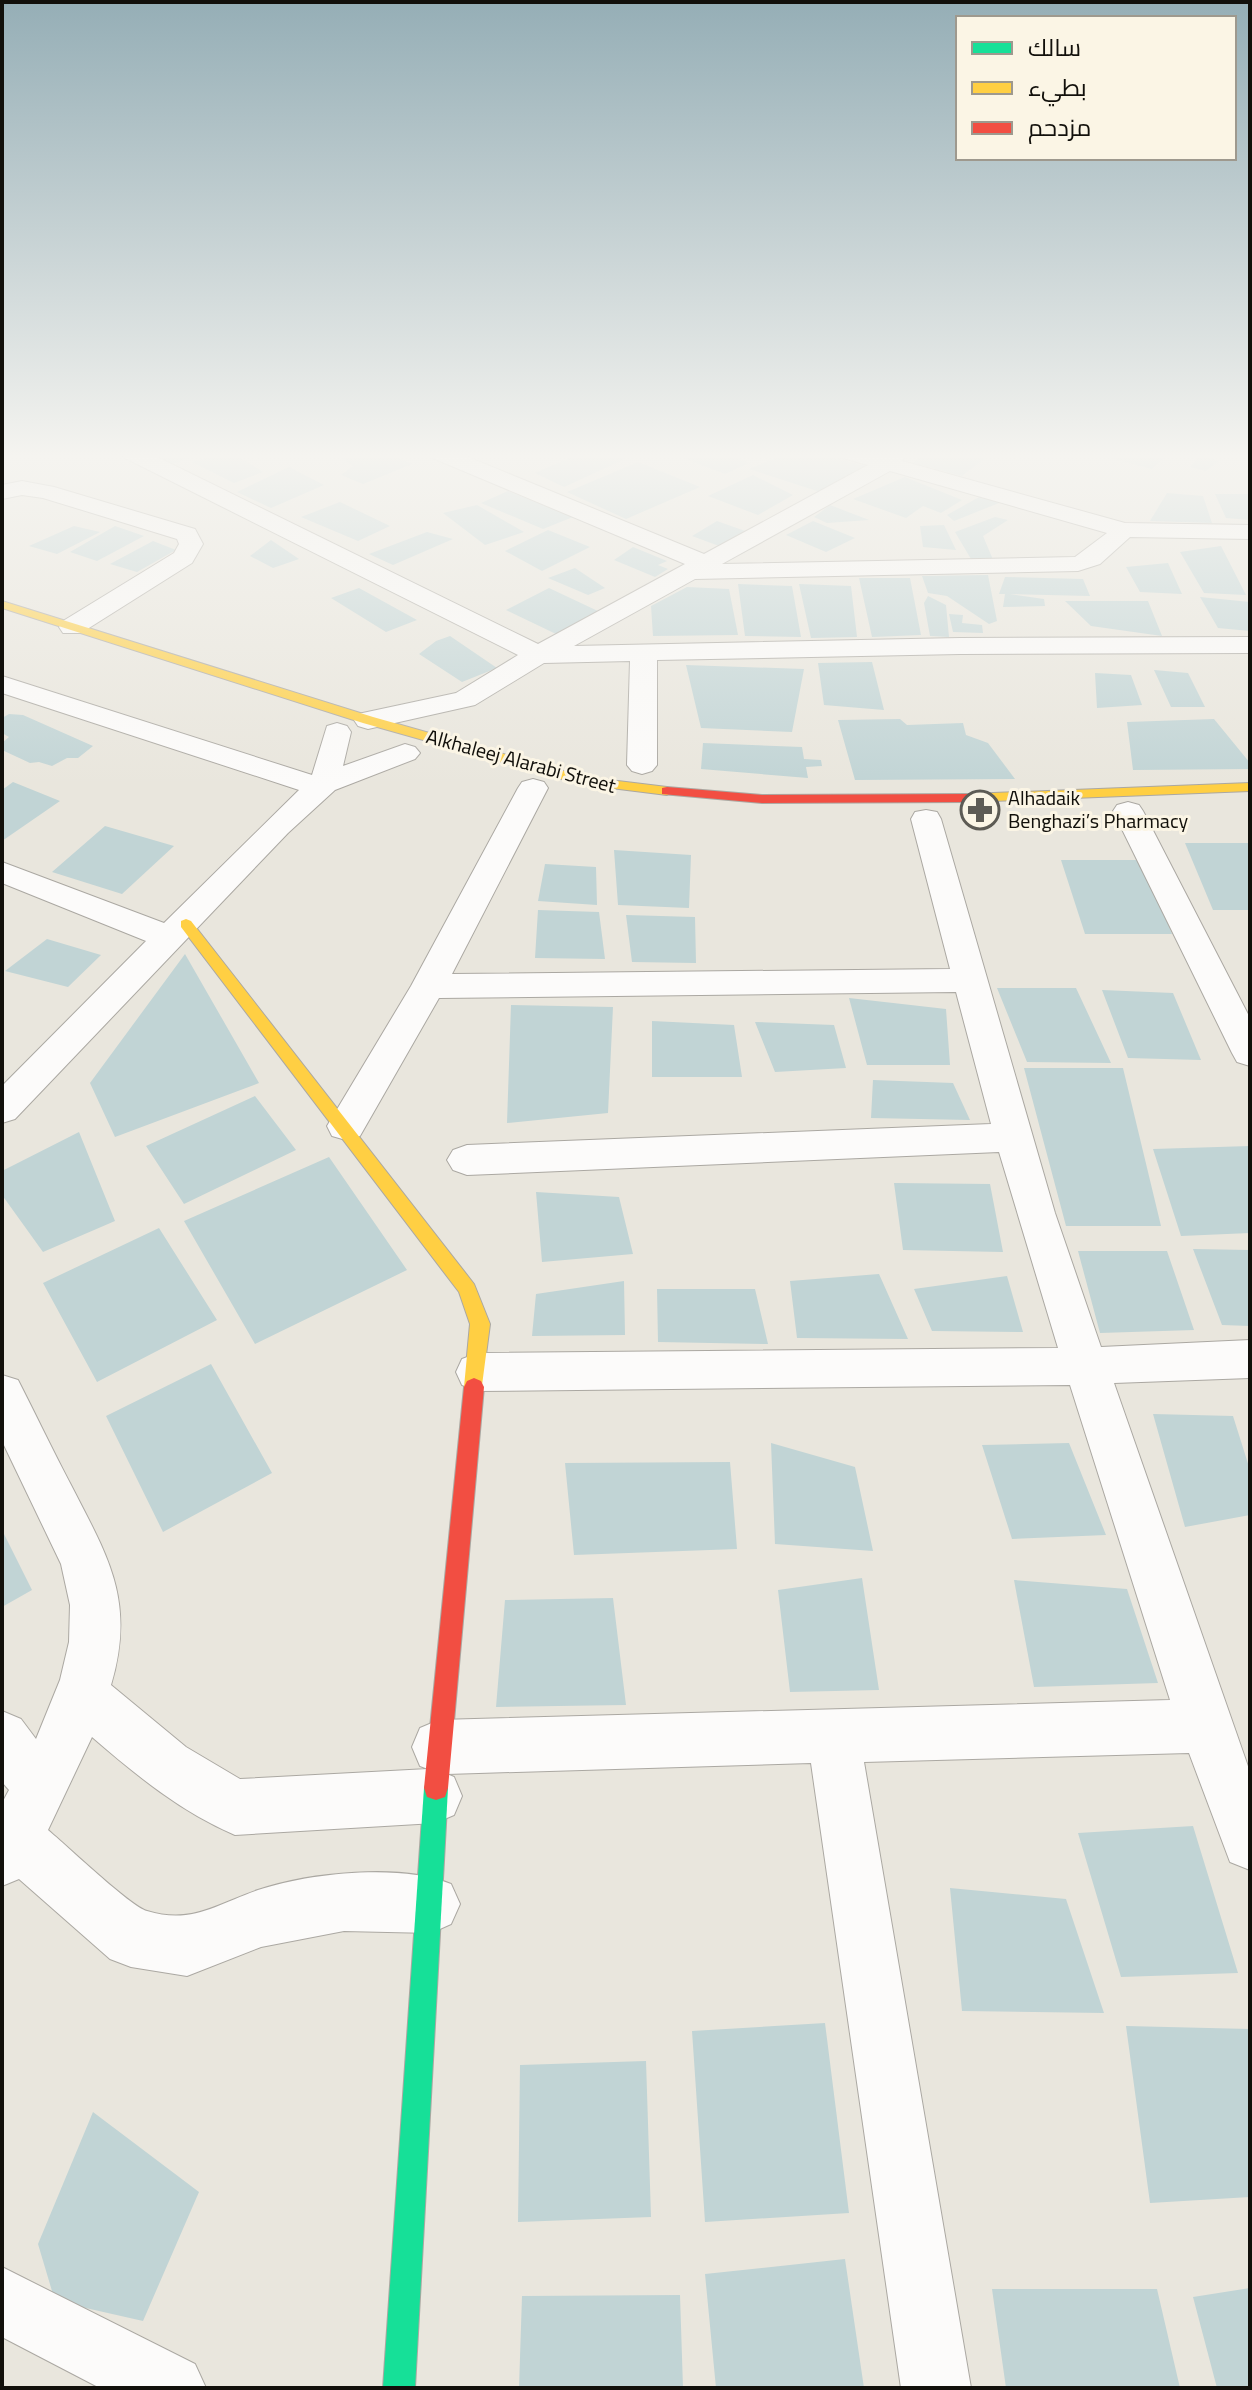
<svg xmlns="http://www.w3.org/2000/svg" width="1252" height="2390" font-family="Georgia,Cairo,serif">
<rect width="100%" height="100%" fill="#e9e6dd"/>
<path fill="#c1d4d5" d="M150,452h56l-33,12z
M227,452h5l31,20 -29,11 -42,-21z
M359,452h27l26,12 -49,20 -22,-9 12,-9 -12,-8z
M583,452h25l17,7 -61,28 -29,-14z
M686,452h38l25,11 -24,11 -47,-18z
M790,452h23l59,16 -52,24 -71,-23z
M923,452h70l-31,24 -49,-13z
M1089,452h81l-18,17z
M1200,455l19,6 -13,10 -16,-4z
M638,462l62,25 -74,32 -59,-27z
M289,467l35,18 -53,23 -34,-16z
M753,475l40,20 -35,20 -50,-19z
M905,477l57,23 -21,13 -18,-7 -17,12 -53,-19z
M508,491l65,26 -30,12 -62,-26z
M1167,493l36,3 9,27 -62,-2z
M1215,494h35v26l-24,-2z
M981,496l23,5 -50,20 -7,-6z
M340,502l50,24 -32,15 -57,-24z
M477,505l47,27 -39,13 -42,-32z
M830,505l39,15 -42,3 -13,-6z
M995,517l13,3 -25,16 11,26 -23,-3 -16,-27z
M717,521l31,11 -29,14 -27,-10z
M813,521l42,17 -29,14 -40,-17z
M944,525l12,25 -33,-3 -3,-21z
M74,526l26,6 -43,22 -28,-8z
M115,526l29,10 -47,25 -27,-9z
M548,530l42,17 -48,24 -37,-20z
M427,532l26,7 -60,26 -24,-11z
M271,540l28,19 -26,9 -23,-12z
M153,541l23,9 -39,22 -27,-8z
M1221,546l25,49 -42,-2 -24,-41z
M633,547l34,14 -9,4 10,4 -13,8 -41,-17z
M1168,563l14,31 -42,-2 -14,-25z
M575,568l30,20 -17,7 -40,-17z
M988,575l9,46 -8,3 -42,-28 -19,-3 -6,-17z
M1005,577l78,2 7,17 -80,-2 34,5 1,7 -42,1 2,-13h-6z
M859,578h51l11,57 -49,2z
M738,584l54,2 9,51 -56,-1z
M799,584l52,2 6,51 -46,1z
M687,587l42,2 9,46 -85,1 -2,-30z
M359,588l58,32 -31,12 -55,-34z
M549,588l51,24 -44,22 -50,-24z
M928,596l18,9 3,32 -19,-1 -6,-33z
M1200,597l50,5v29l-32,-3z
M1065,601h83l14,35 -71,-10z
M949,614l14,1 -1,8 20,2 1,8 -30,-1z
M450,636l47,32 -35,14 -43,-28 17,-13z
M872,662l12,48 -60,-5 -6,-42z
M686,665l118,4 -12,63 -91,-4z
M1154,670l34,3 17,34h-34z
M1095,673l36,2 11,30 -45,3z
M9,714l14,1 70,31 -15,12h-11l-15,8 -13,-4 -9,1 -28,-13v-7l7,-6 -7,-4v-15z
M900,719l7,6 56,-2 3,12 22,8 27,36 -160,1 -17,-60z
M1214,719l36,44v6l-117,1 -6,-48z
M703,743l99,4 2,12 17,1 1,6 -16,1 2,11 -107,-9z
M13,782l47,19 -58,40v-51z
M105,826l69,20 -52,48 -70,-22z
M1185,843h65v67h-37z
M614,850l77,5 -2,53 -71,-3z
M1061,860h82l29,74h-87z
M545,864l51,3 1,38 -59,-4z
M538,910l61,2 6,47 -70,-1z
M626,915l69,2 1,46 -64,-1z
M47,939l54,16 -33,32 -63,-16z
M185,954l74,129 -144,54 -25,-54z
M997,988h79l35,75 -84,-1z
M1102,990l71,3 28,67 -73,-2z
M849,998l97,11 4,56h-83z
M511,1005l102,2 -5,106 -101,10z
M652,1021l82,4 8,52h-90z
M755,1022l79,3 12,43 -71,4z
M1024,1068h99l38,158h-95z
M873,1080l80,3 17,37 -99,-2z
M255,1096l41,54 -112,54 -38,-58z
M79,1132l36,89 -72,31 -41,-57v-24z
M1250,1146v87l-69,3 -28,-87z
M329,1157l78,113 -152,74 -71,-123z
M894,1183l96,1 13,68 -100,-2z
M536,1192l83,5 14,57 -91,8z
M159,1228l58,92 -120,62 -54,-99z
M1193,1249l57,1v76l-28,-1z
M1078,1251h89l27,79 -94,3z
M879,1274l29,65 -111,-1 -7,-57z
M1007,1276l16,56 -91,-1 -18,-42z
M624,1281l1,54 -93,1 4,-42z
M657,1289h98l13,55 -110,-2z
M211,1364l61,109 -109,59 -57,-116z
M1153,1414l80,2 17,54v45l-65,12z
M771,1443l84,24 18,84 -98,-7z
M1069,1443l37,92 -94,4 -30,-94z
M730,1462l7,87 -163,6 -9,-92z
M2,1530l30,60 -30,17z
M862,1578l17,112 -89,2 -12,-102z
M1014,1580l113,9 31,94 -124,4z
M613,1598l13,107 -130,2 9,-107z
M1193,1826l45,147 -117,4 -43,-144z
M950,1888l116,11 38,114 -142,-2z
M825,2023l24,190 -144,9 -13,-191z
M1126,2026l124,3v168l-100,6z
M646,2061l5,156 -133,5 2,-157z
M93,2112l106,80 -56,129 -88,-20 -17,-57z
M845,2259l19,129h-148l-11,-114z
M1250,2288v100h-33l-24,-91z
M992,2289h165l23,99h-174z
M680,2295l3,93h-164l3,-92z"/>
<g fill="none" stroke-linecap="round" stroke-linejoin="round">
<defs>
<path id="street" d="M120,452h27l391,192 147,-80 -255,-107 -3,-5h29l248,102 164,-89 -29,-8 -3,-5h34l13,3 3,-3h23l-7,9 223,62 125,2v14l-120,-2 -30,27 -22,7 -383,8 -121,67 386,-8 290,-1v16l-290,1 -303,6v105l-5,6 -10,3 -10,-3 -5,-6 3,-104 -86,2 -69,42 -107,24 -10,-3 -4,-6 4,-6 98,-21 62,-38 -395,-198zM890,471l217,62 -32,24 -353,7z
M22,481l32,6 141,42 8,15 -11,19 -111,70h-18l-4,-6 4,-6 111,-68 5,-9 -2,-5 -134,-41 -21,-3 -20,4v-14z
M2,676l310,99 15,-49 10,-3 10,3 4,6 -8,34 62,-22 10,3 5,6 -5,6 -80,31 -47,43 -273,286 -13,4v-37l144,-145 -144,-58v-21l162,61 135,-133 -297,-97z
M533,779l11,3 4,6 -96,186 498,-5 -39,-150 4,-7 11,-2 11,2 4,7 114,394 46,134 149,-7v38l-136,5 136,389v98l-20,-8 -41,-109 -325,9 107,626h-70l-90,-625 -364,11 7,3 8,19 -8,19 -19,8 -200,12c-54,-23 -99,-60 -143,-98l-44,93c17,14 83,77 99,81 45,14 70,-7 111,-21 51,-17 143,-27 193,-6l9,20 -9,20 -20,9 -87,-2 -83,16 -74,29 -56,-9 -21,-8 -91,-80 -17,7v-83l7,-13 -7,-8v-71l19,8 15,20 24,-59 9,-38 1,-37 -9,-41 -59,-123v-66l16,5c18,35 35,71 53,105 37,72 65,116 40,200l75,62 54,32 188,-10 -8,-3 -8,-19 8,-19 19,-8 731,-20 -100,-315 -592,6 -16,-6 -6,-13 6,-13 16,-6 580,-5 -59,-196 -532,23 -14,-5 -6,-10 6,-10 14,-5 524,-21 -35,-132 -517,6 -79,138 -14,4 -14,-4 -5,-10 84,-140 107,-198 4,-6z
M1128,802l11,3 4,6 107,207v48l-13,-4 -5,-9 -119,-242 4,-6z
M2,2267l193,97 11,24h-106l-98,-51z"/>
<path id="fast" d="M436,1776l9,3 3,9 -33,600h-32l41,-600 3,-9z"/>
<path id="slow" d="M2,601l371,116 212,60 82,10 7,4 -7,4 -88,-11 -216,-61 -361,-115z
M1250,783v8l-282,11 -7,-4 7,-4z
M186,919l5,2 283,363 16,40 -9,69 -7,3 -7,-3 -3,-6 6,-63 -11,-32 -278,-365v-6z"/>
<path id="jam" d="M667,787l95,8 206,-1 7,4 -7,4 -206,1 -100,-9v-6z
M474,1378l7,3 3,6 -36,401 -3,9 -9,3 -9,-3 -3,-9 40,-401 3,-6z"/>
</defs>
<use href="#street" stroke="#aba8a2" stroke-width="2"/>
<use href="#fast" stroke="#aba8a2" stroke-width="2"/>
<use href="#slow" stroke="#aba8a2" stroke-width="2"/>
<use href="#jam" stroke="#aba8a2" stroke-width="2"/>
<use href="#street" fill="#fcfbfa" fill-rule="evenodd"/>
<use href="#fast" fill="#16e098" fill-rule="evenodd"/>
<use href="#slow" fill="#ffcf43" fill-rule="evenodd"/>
<use href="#jam" fill="#f24e42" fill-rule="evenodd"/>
</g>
<linearGradient id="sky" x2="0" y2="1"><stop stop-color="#95aeb6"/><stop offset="0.58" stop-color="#f5f4f0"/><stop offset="1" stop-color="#f5f4f0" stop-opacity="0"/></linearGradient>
<rect width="1252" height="786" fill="url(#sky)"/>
<defs>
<symbol id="pharmacy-ring" viewBox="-11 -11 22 22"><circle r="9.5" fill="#fbf5e5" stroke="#5d5b54" stroke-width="1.5"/><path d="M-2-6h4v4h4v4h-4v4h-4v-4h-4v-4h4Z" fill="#5d5b54"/></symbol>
</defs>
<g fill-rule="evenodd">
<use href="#pharmacy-ring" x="958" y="788" width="44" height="44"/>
</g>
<g text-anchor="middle" stroke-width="6" stroke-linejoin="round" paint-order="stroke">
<g font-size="20" fill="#12100b" stroke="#fbf5e5">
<text transform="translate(521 761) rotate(15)" y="7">Alkhaleej Alarabi Street</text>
</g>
<g font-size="20" fill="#12100b" stroke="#fbf5e5" text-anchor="start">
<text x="1008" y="805">Alhadaik<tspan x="1008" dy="23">Benghazi’s Pharmacy</tspan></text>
</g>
</g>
<rect width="1252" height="2390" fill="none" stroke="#12100b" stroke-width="8"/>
<rect x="956" y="16" width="280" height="144" fill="#fbf5e5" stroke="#9e998e" stroke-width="2"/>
<rect x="972" y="42" width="40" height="12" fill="#16e098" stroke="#9e998e" stroke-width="2"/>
<text x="1028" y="56" font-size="24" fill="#12100b">سالك</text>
<rect x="972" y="82" width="40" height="12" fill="#ffcf43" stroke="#9e998e" stroke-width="2"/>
<text x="1028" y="96" font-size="24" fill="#12100b">بطيء</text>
<rect x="972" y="122" width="40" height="12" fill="#f24e42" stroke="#9e998e" stroke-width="2"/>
<text x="1028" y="136" font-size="24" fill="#12100b">مزدحم</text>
</svg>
